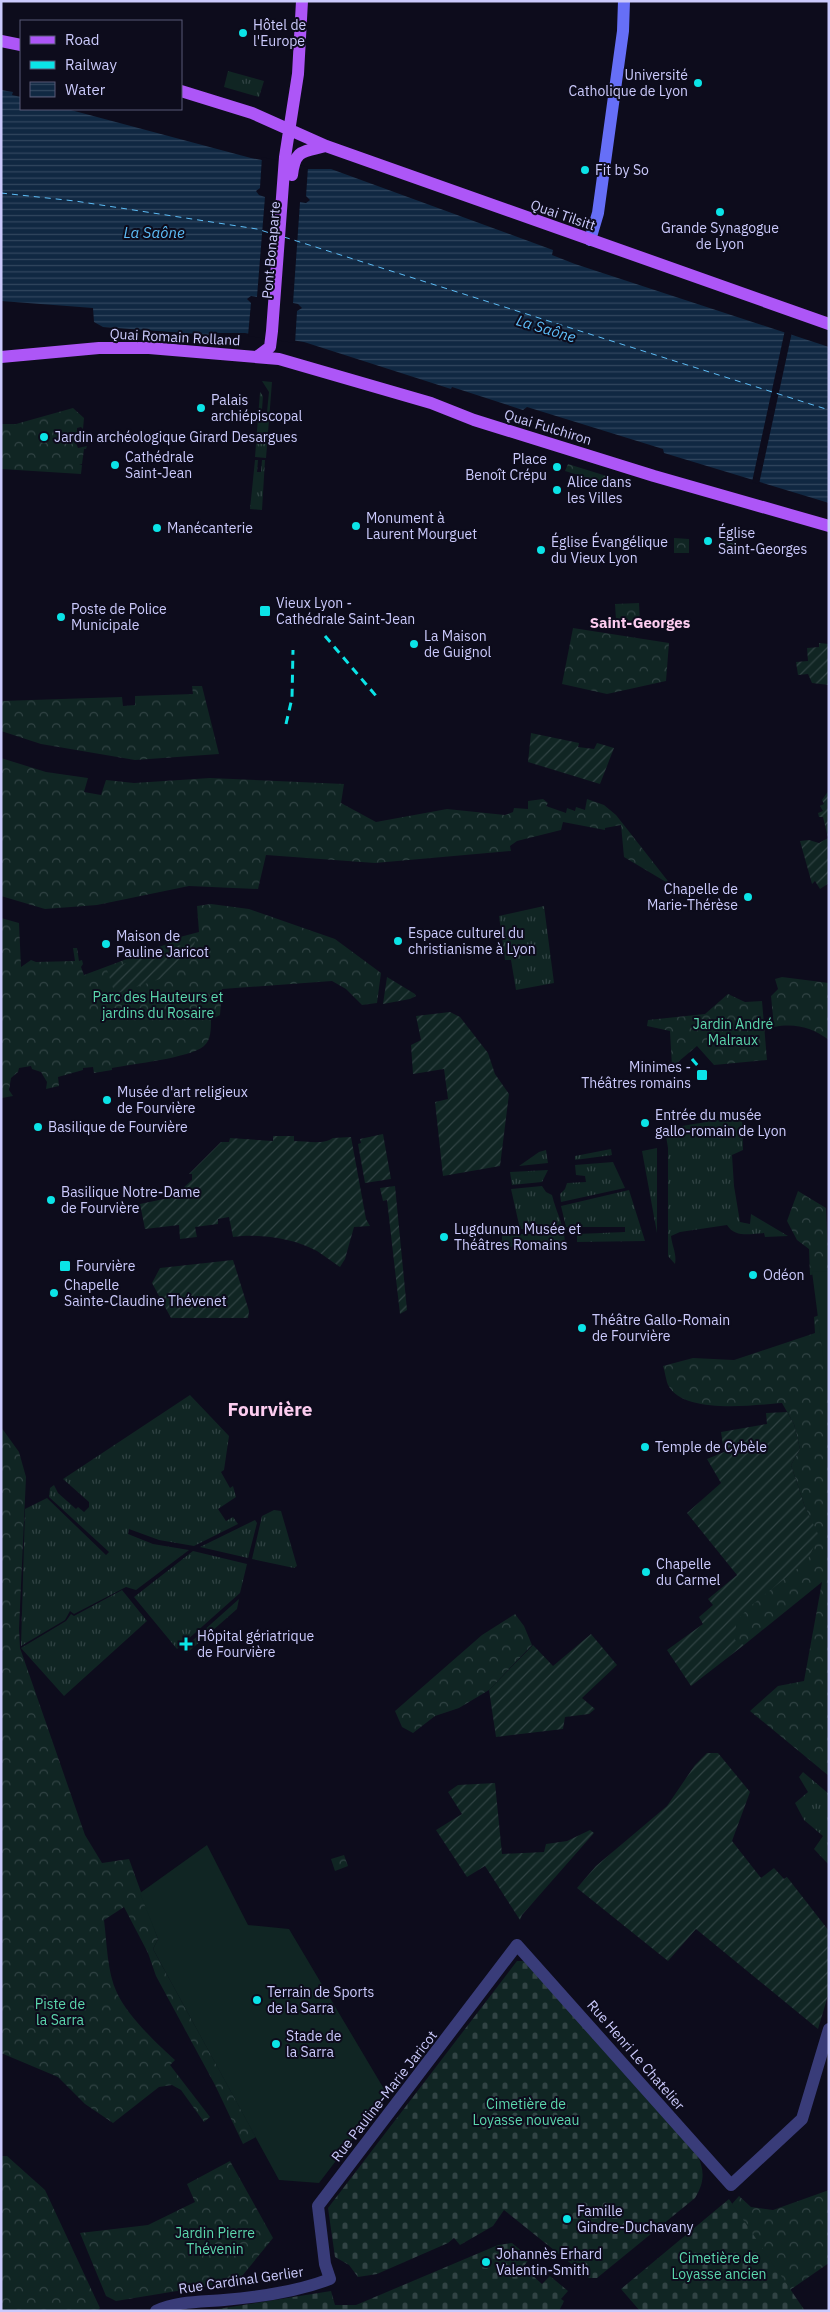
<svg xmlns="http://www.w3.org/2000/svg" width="830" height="2312" font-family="'IBM Plex Sans',sans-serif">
<defs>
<pattern id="grass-tufts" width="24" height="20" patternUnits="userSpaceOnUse" patternTransform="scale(1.25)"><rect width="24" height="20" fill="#102523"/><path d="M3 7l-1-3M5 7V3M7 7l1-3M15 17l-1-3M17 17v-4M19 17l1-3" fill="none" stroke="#314344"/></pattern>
<pattern id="forest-crowns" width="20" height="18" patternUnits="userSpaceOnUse" patternTransform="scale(1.25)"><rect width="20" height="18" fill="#102523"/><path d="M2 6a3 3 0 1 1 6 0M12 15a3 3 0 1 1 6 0" fill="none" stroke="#314344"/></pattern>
<pattern id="cemetery-stones" width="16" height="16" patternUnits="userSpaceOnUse" patternTransform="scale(1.25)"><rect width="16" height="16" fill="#102523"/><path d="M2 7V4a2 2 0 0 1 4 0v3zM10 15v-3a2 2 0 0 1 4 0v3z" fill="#314344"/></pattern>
<pattern id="garden-furrows" width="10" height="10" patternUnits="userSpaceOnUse" patternTransform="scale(1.25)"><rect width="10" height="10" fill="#102523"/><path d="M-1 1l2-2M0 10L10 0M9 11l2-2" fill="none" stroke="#314344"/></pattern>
<pattern id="water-rules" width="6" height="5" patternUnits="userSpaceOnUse" patternTransform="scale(1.25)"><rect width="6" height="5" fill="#102842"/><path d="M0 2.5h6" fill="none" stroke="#31465e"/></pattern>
</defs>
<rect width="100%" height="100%" fill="#0d0c1c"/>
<path fill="url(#grass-tufts)" d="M228,71l36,10 -5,16 -35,-10z
M262,381l10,1 -6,76 -11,-1 5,-65 3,4 -2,26h5l3,-30z
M255,460h3l-1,12h4l1,-12h3l-3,50 -12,-1z
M544,906l10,77 -38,7 -5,-30h-6l-6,-44z
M742,1116l1,34 -11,5 2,31 6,36 10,2 1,-10 37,22 -23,1 -1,-4c-13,1 -29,5 -37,-8l-47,7 -9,4c1,10 6,18 4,28l-7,-8v-108l-2,-12 16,-3v-7z
M657,1148v85l-15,-82z
M611,1149l1,6 -37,5v-4z
M546,1150l2,13 -29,3 20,-14z
M613,1162l12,26 -64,14 -1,-8 5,-5 2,-6 19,-1 -1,-6 -9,-1 -1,-10z
M548,1170l-6,12 -30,3 -2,-13z
M542,1186l4,6 6,3c4,17 13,32 13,49l-56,3v-5h-7v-8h36v-5h-18l-9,-40z
M629,1190l16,51 -68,1v-8l48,-2v-5h-59l-5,-21z
M190,1395l39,41 -5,34 -3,2 9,16 3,-2 3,11 -18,12 8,12 7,-4 5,7 -44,22 -35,-6 -30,-11 -1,5 25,10 36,6 -53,40 -10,-3 -52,27 -4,-3 -5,9 -44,26 4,-137 22,-11 59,57 3,-3 -60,-55 1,-9 4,-3 4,8 18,16 2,-2 6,5 5,-5v-5l-26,-23z
M274,1510l7,1 16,55 -3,2 -42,-9 10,-43z
M255,1520l2,3 -9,35 -48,-11z
M193,1551l54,13 -7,29 -63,56 -43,-52z
M122,1590l25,31 -83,75 -43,-48 45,-27 5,-7 3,2z
M239,1599l-2,10 -50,44 -4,-4z
M803,1772l26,22v71l-15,-16 9,-13 -19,-16 -9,-17 13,-11 -9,-15z"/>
<path fill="url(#forest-crowns)" d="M73,408l11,10 -1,11 -2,-2 -4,1v15h-1l2,5 9,-2 -1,3h-2l-2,15h-3l3,1 -1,9 -80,-5v-45h15z
M568,464l45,14 -2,7 -46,-14z
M723,536h13v19h-12z
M674,538l15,1v14h-15z
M639,603l1,20 -24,-3 -1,-16z
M573,628l96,15 -3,38 -59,13 -45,-10z
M192,686h10l17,68 -84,6 -94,-16 -40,-13v-30l121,-4 1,9 12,-1v-9l58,-2z
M1,758l45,14 42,6 -4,14 17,3 5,-15 28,3 76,-5 134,6 -3,19 35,19 71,-13 58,6 8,-3 1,-4 14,1v-8l15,-2 5,4 -2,3 20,7 1,-5 8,3 1,-4 9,3 2,-11 17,6 12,10 55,70 -47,-28 -3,-32 -16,3v2l-42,-8 -2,8 -44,11 -7,5 1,5 -136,12 -109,-8 -8,34 -69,-3 -92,19 -52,4 -44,-13z
M211,904l38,5 86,30 46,34 -4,30 -15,2 -16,-16 -14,-8 -110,8 -2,26 -9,5c0,9 0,20 -7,26 -14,12 -72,18 -92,22v2l-18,3 -1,-6 -10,1v2l-25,7 1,9 -13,3 1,-7 -6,-10 -9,-3 -1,-3 -12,2 -1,4 -7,6 -2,12 4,6 -11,2 -1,-180 18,5 2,44 10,-7 5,2 39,-1 -2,-13h4l2,13 3,-1 1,4 -2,3 3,8 91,-34 1,-3 23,-6 -2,-26z
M782,977l47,6v57c-18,-13 -34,-17 -55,-13l-3,-31 7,-7 -3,-10z
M728,994l17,8 17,-1 5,59 -53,5 -17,-19 -25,21 -2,-36 -23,-5 1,-6 57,-6z
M798,1191l28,17 3,65 -19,2 -1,-26 -12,-9 -10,-19z
M825,1313l4,4v459l-79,-65 28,-25 26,-5 18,-99 -78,63 -9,-4v-20l83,-85 -13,-29 -14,-42 9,-16 -6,-25 -12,-21c-27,2 -99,12 -114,-18 -2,-5 -3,-13 -5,-19l30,-8 41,2 81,-27 -1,-16z
M1,1427l18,25 7,25 -7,152 1,19 65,187 17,28 27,-4 29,80 -5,10 103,188 -13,7 -28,-59 -59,-109 -8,-23 -24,-46 -20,13c3,23 3,52 13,73 10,22 40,51 58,67l-5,5 40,52 -6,5 -23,-32 -9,-5 -13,2 -46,36 -28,-19 -27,-27 -57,-24z
M515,1614l9,12 8,19 -43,45 -30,18 -24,8 -22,17 -11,-6 -7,-16 87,-76z
M344,1855l4,11 -13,5 -4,-12z
M1,2156h6l38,34 55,118 -3,3h-93l-3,-2z
M230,2161l43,77 -35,43 -122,20 -10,-5 -26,-63 68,-8 47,-23 -8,-18z
M829,2190v73l-39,27 -58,-86 7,-8 12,11 22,3z"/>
<path fill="url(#cemetery-stones)" d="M517,1961h8l173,195c7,16 6,27 -3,42l-98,80h-8l-85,-68 -11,16 -33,19 -6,-7 -6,5 -71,31 -19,3 -9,-12 -14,-8 -7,-49z
M729,2199l76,112h-165l-19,-22z
M512,2243l18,15 -7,9 19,17 8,-8 18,15 -7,8 3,2 -5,10h-354l126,-20 4,14h21l142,-60z"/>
<path fill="url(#garden-furrows)" d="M819,643l10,1v41l-17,-2 -4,-9 -10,1 -2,-13 12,-1 -1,-13 12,-1z
M531,733l48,10 -1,4 16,2 3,-6 17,5 -14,36 -72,-22z
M829,790v93l-9,6 -5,-8 -3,3 -12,-43 9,-1 10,3 9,-5 -5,-21h-4l-1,-4 5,-2 -3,-5 4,-2 -2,-4z
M193,941h2l-1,4 -34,34 -45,15 -8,-24 69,-25 7,1z
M387,977l28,17 1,2 -6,3 -27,5z
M450,1012l10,5 28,36 7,21 14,20 -9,72 -57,10 -8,-74 13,-3 -4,-30 -31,5 -2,-29 10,-5 -5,-24z
M383,1134l8,45 -26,4 -7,-39 3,-1 -1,-4z
M273,1136h21v5c13,0 29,4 39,-3l18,-1 15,82 4,7 -16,1 -9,32 -5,8c-8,-5 -15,-11 -23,-16 -23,-13 -59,-18 -84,-14l-4,-20 -11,2v5l-23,3 2,10 -17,2 -1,-14 -34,4 -5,-25 33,-7 19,-17v-6h-3l32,-32h8l1,-4 43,3z
M395,1186l12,124 -7,4 -13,-114 -4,1 -3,-13z
M233,1260l16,51 -1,7h-77l-19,-35 8,-15z
M787,1412l7,12 6,25 -9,16 14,42 14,29 -12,25 -54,43 -17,17 -1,19 9,5 -53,41 -24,-36 36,-26 -4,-7 14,-12 -5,-6 29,-24 -50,-62 34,-30 -14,-24 17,-7 -3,-20 46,-8 -1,-11z
M591,1634l26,31 -35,33 13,11 -6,5 -24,3 -2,12 -67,8 -7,-47 44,-45 20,21z
M707,1753h11l32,39 -18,49 29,37 13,-10 10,11 3,-2 42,54v61l-11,37 -122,-100 -28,32 -91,-73 19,-22 71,-60 28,-41z
M495,1783l7,71 42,-2 2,-8 21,-3 23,-11 4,3 -72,82 -2,5 -35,-54 -18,11 -31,-47 26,-16 -14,-22 10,-7z"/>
<path fill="#102523" d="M829,1271v131l-17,-130z
M207,1845l41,80 41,4 98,165 -68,89 -40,-3 -126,-231 5,-10 -18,-46z"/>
<path fill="url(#water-rules)" d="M1,90l12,2 -1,3 9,2v12h46l184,49 57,11h23l222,81 -1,5 23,9 254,83v156l-165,-50 -1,-4 -136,-42 -4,3 -71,-23 -1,2 -147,-47 -59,-9h-33v2l-109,-8 -9,-5 -1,-14 -92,-7z"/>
<path fill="#0d0c1c" d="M262,157l46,10 -2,29 4,4 -4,3 -6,-1 -7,101 5,1 4,4 -5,3 -2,32 -47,-7 3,-33 -4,-4 4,-3 6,1 8,-100 -6,-2 -3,-4 4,-3z
M785,330l7,2 -33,152 -7,-2z"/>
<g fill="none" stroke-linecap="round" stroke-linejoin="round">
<path stroke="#5dbdf7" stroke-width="1" stroke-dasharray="6 5" stroke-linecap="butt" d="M1,193l74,8 182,28 16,5
M284,237l545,173"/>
<path stroke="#393c79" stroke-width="12" d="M156,2311c21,-10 46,-9 68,-11 36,-3 72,-8 106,-21l-5,-15 -7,-58 199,-261 214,240 71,-66 27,-90"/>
<path stroke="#666ff7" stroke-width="12" d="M590,240l8,-27 25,-182 1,-30"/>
<path stroke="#ad56f7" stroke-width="12" d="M1,41l20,4
M181,91l71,22 74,33 503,178
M292,175c3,-26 11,-23 34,-29
M258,356l12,-9 2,-16 13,-174 13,-83 4,-73
M1,357l98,-9h50l130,11 152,44 43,17 180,56 175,50"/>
<path stroke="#0be4e7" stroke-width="3" stroke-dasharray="8 6" stroke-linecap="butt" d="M325,636l52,61
M286,724l6,-26 1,-48
M692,1059l17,20"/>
</g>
<g fill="#0be4e7" stroke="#0d0c1c" stroke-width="2">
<circle cx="243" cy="33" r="5"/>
<circle cx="698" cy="83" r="5"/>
<circle cx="585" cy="170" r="5"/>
<circle cx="720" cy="212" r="5"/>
<circle cx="201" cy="408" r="5"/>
<circle cx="44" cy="437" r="5"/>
<circle cx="115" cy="465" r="5"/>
<circle cx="557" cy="467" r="5"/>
<circle cx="557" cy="490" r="5"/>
<circle cx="356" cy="526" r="5"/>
<circle cx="157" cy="528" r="5"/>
<circle cx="708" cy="541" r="5"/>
<circle cx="541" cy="550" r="5"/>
<rect x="259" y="605" width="12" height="12" rx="2.5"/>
<circle cx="61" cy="617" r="5"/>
<circle cx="414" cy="644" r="5"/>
<circle cx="748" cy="897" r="5"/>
<circle cx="398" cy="941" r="5"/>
<circle cx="106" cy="944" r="5"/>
<rect x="696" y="1069" width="12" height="12" rx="2.5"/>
<circle cx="107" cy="1100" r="5"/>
<circle cx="645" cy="1123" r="5"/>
<circle cx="38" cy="1127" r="5"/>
<circle cx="51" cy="1200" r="5"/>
<circle cx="444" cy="1237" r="5"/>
<rect x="59" y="1260" width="12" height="12" rx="2.5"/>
<circle cx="753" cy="1275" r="5"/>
<circle cx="54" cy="1293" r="5"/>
<circle cx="582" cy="1328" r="5"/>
<circle cx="645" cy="1447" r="5"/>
<circle cx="646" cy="1572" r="5"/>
<path d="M183.5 1636.5h5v5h5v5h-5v5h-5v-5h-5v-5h5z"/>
<circle cx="257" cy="2000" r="5"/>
<circle cx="276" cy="2044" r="5"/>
<circle cx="567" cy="2219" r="5"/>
<circle cx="486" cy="2262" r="5"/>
</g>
<g text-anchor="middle" stroke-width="4" stroke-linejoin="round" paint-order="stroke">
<g font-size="14" fill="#cbcafc" stroke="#0d0c1c" text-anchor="start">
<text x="253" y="30">Hôtel de<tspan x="253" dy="16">l'Europe</tspan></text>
<text x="688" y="80" text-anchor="end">Université<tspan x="688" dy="16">Catholique de Lyon</tspan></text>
<text x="595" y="175">Fit by So</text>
<text x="720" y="233" text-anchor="middle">Grande Synagogue<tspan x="720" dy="16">de Lyon</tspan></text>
<text x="211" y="405">Palais<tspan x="211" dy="16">archiépiscopal</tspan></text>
<text x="54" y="442">Jardin archéologique Girard Desargues</text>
<text x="125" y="462">Cathédrale<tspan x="125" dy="16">Saint-Jean</tspan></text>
<text x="547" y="464" text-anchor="end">Place<tspan x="547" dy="16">Benoît Crépu</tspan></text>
<text x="567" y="487">Alice dans<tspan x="567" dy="16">les Villes</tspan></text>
<text x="366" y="523">Monument à<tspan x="366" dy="16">Laurent Mourguet</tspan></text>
<text x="167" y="533">Manécanterie</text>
<text x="718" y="538">Église<tspan x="718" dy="16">Saint-Georges</tspan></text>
<text x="551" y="547">Église Évangélique<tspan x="551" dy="16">du Vieux Lyon</tspan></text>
<text x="276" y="608">Vieux Lyon -<tspan x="276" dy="16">Cathédrale Saint-Jean</tspan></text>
<text x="71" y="614">Poste de Police<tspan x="71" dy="16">Municipale</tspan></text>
<text x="424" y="641">La Maison<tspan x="424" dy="16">de Guignol</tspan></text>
<text x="738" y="894" text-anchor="end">Chapelle de<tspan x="738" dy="16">Marie-Thérèse</tspan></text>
<text x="408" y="938">Espace culturel du<tspan x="408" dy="16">christianisme à Lyon</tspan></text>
<text x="116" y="941">Maison de<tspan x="116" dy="16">Pauline Jaricot</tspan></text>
<text x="691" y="1072" text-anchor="end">Minimes -<tspan x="691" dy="16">Théâtres romains</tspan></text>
<text x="117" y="1097">Musée d'art religieux<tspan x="117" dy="16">de Fourvière</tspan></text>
<text x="655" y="1120">Entrée du musée<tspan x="655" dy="16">gallo-romain de Lyon</tspan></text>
<text x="48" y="1132">Basilique de Fourvière</text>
<text x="61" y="1197">Basilique Notre-Dame<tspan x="61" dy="16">de Fourvière</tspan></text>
<text x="454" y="1234">Lugdunum Musée et<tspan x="454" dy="16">Théâtres Romains</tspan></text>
<text x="76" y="1271">Fourvière</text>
<text x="763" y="1280">Odéon</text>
<text x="64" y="1290">Chapelle<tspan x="64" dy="16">Sainte-Claudine Thévenet</tspan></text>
<text x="592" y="1325">Théâtre Gallo-Romain<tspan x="592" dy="16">de Fourvière</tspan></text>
<text x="655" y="1452">Temple de Cybèle</text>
<text x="656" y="1569">Chapelle<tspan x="656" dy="16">du Carmel</tspan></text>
<text x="197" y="1641">Hôpital gériatrique<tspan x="197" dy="16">de Fourvière</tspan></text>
<text x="267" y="1997">Terrain de Sports<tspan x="267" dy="16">de la Sarra</tspan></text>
<text x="286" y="2041">Stade de<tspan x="286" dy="16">la Sarra</tspan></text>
<text x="577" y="2216">Famille<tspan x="577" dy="16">Gindre-Duchavany</tspan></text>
<text x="496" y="2259">Johannès Erhard<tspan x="496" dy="16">Valentin-Smith</tspan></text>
</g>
<g font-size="14" fill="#cbcafc" stroke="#0d0c1c">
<text transform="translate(563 215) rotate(19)" y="5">Quai Tilsitt</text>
<text transform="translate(271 250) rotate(-85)" y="5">Pont Bonaparte</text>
<text transform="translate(175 337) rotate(3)" y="5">Quai Romain Rolland</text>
<text transform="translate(548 427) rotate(17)" y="5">Quai Fulchiron</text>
<text transform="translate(636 2055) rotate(49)" y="5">Rue Henri Le Chatelier</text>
<text transform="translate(384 2096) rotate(-52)" y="5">Rue Pauline-Marie Jaricot</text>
<text transform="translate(241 2280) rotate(-8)" y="5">Rue Cardinal Gerlier</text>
</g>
<g font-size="14" fill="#5bd7ad" stroke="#0d0c1c">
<text x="158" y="1002">Parc des Hauteurs et<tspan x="158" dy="16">jardins du Rosaire</tspan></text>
<text x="733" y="1029">Jardin André<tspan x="733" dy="16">Malraux</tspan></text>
<text x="60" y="2009">Piste de<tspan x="60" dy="16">la Sarra</tspan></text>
<text x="526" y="2109">Cimetière de<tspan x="526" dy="16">Loyasse nouveau</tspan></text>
<text x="215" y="2238">Jardin Pierre<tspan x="215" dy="16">Thévenin</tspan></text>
<text x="719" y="2263">Cimetière de<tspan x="719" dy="16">Loyasse ancien</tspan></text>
</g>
<g font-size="15" font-style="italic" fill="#5dbdf7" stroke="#0d0c1c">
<text x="154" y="238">La Saône</text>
<text transform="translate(546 329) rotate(17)" y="5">La Saône</text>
</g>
<g font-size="15" font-weight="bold" fill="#fcccef" stroke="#0d0c1c">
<text x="640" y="628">Saint-Georges</text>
</g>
<g font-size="19" font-weight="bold" fill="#fcccef" stroke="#0d0c1c">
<text x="270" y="1416">Fourvière</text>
</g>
</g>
<rect width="830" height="2312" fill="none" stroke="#cbcafc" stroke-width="5"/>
<rect x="20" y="20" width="162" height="90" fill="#0d0c1c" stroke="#595876"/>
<rect x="30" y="36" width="25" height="8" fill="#ad56f7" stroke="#595876"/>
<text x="65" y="45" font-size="15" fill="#cbcafc">Road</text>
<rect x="30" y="61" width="25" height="8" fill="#0be4e7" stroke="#595876"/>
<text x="65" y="70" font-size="15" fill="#cbcafc">Railway</text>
<rect x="30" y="82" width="25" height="15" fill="url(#water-rules)" stroke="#595876"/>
<text x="65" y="95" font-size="15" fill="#cbcafc">Water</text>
</svg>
